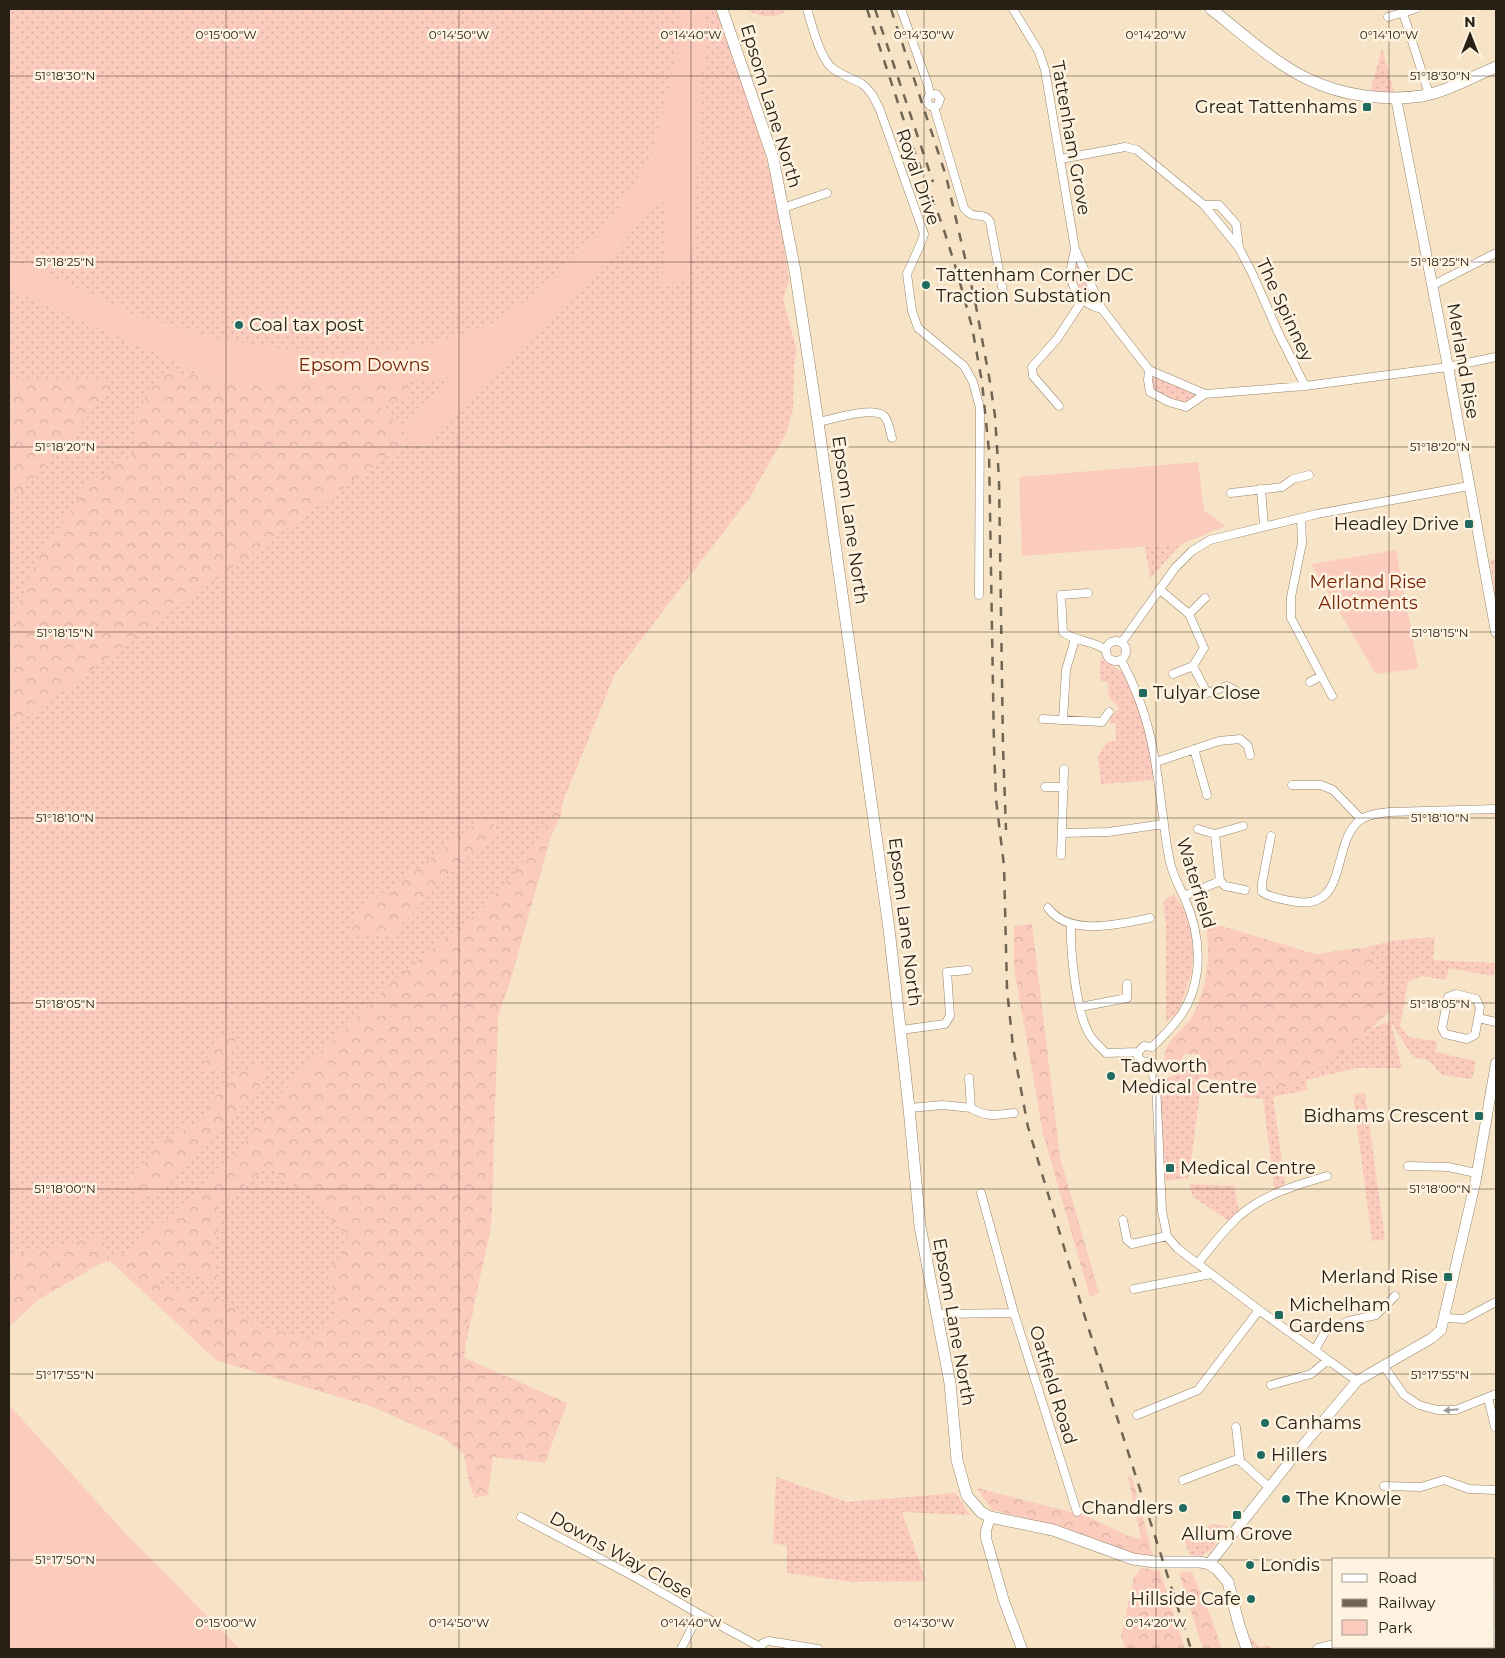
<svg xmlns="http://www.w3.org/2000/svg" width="1505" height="1658" font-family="Montserrat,sans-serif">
<defs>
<pattern id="grass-dots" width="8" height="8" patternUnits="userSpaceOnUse" patternTransform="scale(1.25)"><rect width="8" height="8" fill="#fbccbe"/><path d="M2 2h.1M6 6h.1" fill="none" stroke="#d7afa2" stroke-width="1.8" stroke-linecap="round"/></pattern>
<pattern id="forest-crowns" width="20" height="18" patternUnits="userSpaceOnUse" patternTransform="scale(1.25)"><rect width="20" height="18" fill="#fbccbe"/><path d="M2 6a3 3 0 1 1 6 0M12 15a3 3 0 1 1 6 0" fill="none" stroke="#d7afa2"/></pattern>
</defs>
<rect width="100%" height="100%" fill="#f7e4c6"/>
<path fill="url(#grass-dots)" d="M9,9h713l48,164 9,42 10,65 -6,19 14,52 -3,16 -1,42 -8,27 -37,64 -133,174 -53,130v8l-12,27 -40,142 -12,34 -7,212 -25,116 -5,48 -19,46 -69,-30 -157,-47 -106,-100 -3,2 -2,-18 -96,28z
M744,9h44c-13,12 -30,7 -44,0z
M1382,49l14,49 -27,-2z
M1075,249l27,60 -9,-2 -20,-21z
M1149,370l56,24 -19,13 -36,-15z
M1181,544l-31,35 -5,-32z
M1496,559v12l-3,2 3,7v20l-6,-40z
M1100,658l30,19 8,17 20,86 -57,4 -3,-28 9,-14 9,-1 -1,-18h-5v-6l9,-9 -10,-11 -1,-15 -8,-1z
M1174,894l11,16 6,17 2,22 -1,23 -14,40 -12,10v-96l-3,-25z
M1435,937l-2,23 63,3 -3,13 -44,-8 -3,12 -23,-4 -15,6 -8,44 9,11 28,4 -1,11 40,9 -4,18 -30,-4 -14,-15 -15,-3 -22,-34 11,45h-45l-51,12 1,10 -34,7 13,91 -11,6 -12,-95 -23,-2 2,-13 51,4c10,-13 27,-21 41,-31 18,-13 34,-29 56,-36l-1,-9 -21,-65 28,-7z
M1183,1070l8,6 11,2 -13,98 -2,2 -26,3 -5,-97z
M1365,1093l20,147 -13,1 -19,-147z
M1189,1184l45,2 6,29 -8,8 -39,-26z
M776,1477l71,25 109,-9 14,22 -68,-3 24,69 -75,1 -64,-9v-27l-14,-3z
M1213,1524l15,2 -15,22 -11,8 -12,-1 -6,-15z
M1250,1637l10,10 5,-2 12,3 17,1h-39l-4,-7z"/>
<path fill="url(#forest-crowns)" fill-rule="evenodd" d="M167,371l57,9 146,4 40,-2 -2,16 -30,8 22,21 5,17 -195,139 -177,130 -24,12v-98l27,-64 52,-79 48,-33 1,-37 15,-29z
M9,378l100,3 4,7 -104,118z
M554,811l8,1 -12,27 -40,142 -12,34 -7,212 -31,129 107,47 -22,60 -52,-6 -5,38 -13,3 -6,-14 -5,-30 -22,-17 -69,-30 -157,-47 -107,-100 15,-6 83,-68 41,-48 43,-56 110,-108 78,-62 49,-56zM269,1167l50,38 32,37 -22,30 8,45 -23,23 -59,-15 -25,-23 -72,-18 11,-14 35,6 20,15 -14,-42 9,-15 -2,-28z
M483,817l11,2v15l-41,36 -60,63 -41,3 1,-22 76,-54z
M1205,921l110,33 53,-7 21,65c-18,18 -38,34 -59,48 -12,8 -28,16 -37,28l-51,-4 -51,-8 -8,-6 15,-1 2,-15h-17l-1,10 -6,-1 -12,6c0,-33 11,-29 27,-51 3,-4 5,-10 7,-14 11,-28 12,-55 7,-83z
M1032,924l28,233 39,136 -9,4 -47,-163 -29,-167v-41z
M231,1032l6,5c-6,15 -12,31 -28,35l-6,-5 13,-28z
M262,1065l3,15 -72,78 -31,30 -22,13 -5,-5 -4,-13 26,-38 43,-25 32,-47z
M100,1236l5,8 2,18 -7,2 -62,36 -29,27v-70z
M1127,1473l6,7 21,79 -49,-14 -53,-20 -60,-15 -15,-22 110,28 39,19 15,4z
M1142,1568l18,3 25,78h-60l-4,-14 13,-58z
M1192,1572l16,37 14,40h-19l-24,-76z"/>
<path fill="#fbccbe" d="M681,9h25l-15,273 -29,2 5,-82 -16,2 -13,20 -27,33 -189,192 -13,-8 -9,-14 53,-50 -26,4 -57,3 -102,-1 -44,-3 -35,-12 -180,-79v-32l128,58 76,23 112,17 95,-8 70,-22 60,-41 52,-52 49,-74 26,-103z
M1198,462l6,49 22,15 -45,18 -159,12 -3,-79z
M1396,550l22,117 -2,2 -40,5 -65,-110z
M11,1407l115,127 114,115h-231v-240z"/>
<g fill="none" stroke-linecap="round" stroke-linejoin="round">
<defs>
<path id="minor" d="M807,9c5,16 12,46 24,58 9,8 21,11 31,17 9,6 13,16 18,26l44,124 -3,9 -14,31 5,37 6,17 46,38 9,16 7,26 -1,187
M901,9l27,76 2,10c-5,5 -3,11 4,12l30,101c10,14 20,2 26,14l14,75
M1013,9l26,43 6,18 30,179 27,60 47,61 56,24 100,-8 143,-19 48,-10
M1403,13l26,81
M1388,17l27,-8
M930,95l6,-1 4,5 -2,6 -4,2
M1061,159l64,-12 12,3 67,55 35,43 14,27 25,57 27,54
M1204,205h15l17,19 3,24
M783,208l44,-15
M1075,250c-1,6 -4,13 -4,20 -1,20 12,35 31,39
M1433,285l63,-32
M1149,370l-1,10 2,12 19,10 17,5 19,-13
M1059,406l-26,-30 -1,-9 25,-28 25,-38
M818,422c15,-3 54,-16 66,-6 5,5 6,16 8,22
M1261,489l3,37
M1231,493l51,-6 11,-8 16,-4
M1301,518l1,25 -11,54v21l41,78
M1159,589l30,25 15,34 -11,18 14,27 20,-7 11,6
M1088,593l-27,2 2,37c14,11 28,7 43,18
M1189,614l16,-16
M1106 651a10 10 0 1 1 20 0a10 10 0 1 1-20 0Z
M1122,642l53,-74 17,-17 18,-11 107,-26 152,-28
M1121,660c28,51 34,93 41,149 3,20 4,41 10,60 3,10 8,19 12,28 11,24 16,48 13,74 -4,35 -21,53 -45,76
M1173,674l20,-8
M1310,682l11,-6
M1043,719l59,3 7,-10
M1063,720l3,-50 9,-31
M1194,749l13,46
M1156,762l63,-21 21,-2 8,7 2,9
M1292,785h29l12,5 28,29
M1045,787h19
M1243,826l-28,8 5,47 5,5 20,4
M1198,829l17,5
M1062,833l46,-1 56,-8
M1271,836l-9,47v9c9,6 19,7 29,9 59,13 39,-58 69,-81 8,-6 20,-7 29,-8l107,-3
M1061,855l3,-86
M1184,896l36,-15
M1048,908c21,29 72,16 102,10
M1071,924c-1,26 5,85 17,108 4,8 12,15 18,21l32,-1
M1456,994l20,5 4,8 -5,28 -8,4 -22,-5 -3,-6 6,-31z
M1080,1007l47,-9v-14
M1478,1018l18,4
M901,1030l44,-6 5,-8 -3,-44 21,-2
M1149,1062l7,22 6,127 5,25 10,12 82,62 98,71
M1149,1062l-8,-1 -3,-4v-5l6,-6 8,1
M969,1078l2,30c16,10 25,7 43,5
M909,1108l34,-3 28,3
M1408,1166l40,1 28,6
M981,1193l33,120
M1123,1220l4,20 5,4 35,-8
M1198,1263c13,-16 26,-33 41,-47 25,-22 58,-31 88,-40
M1134,1289l77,-15
M937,1314l77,-1 63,199
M1445,1318l19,1 32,-17
M1315,1350l10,-18 24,-11 27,-6 19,-19
M1383,1365l21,30 15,10 18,5h19l40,-16
M1271,1385l40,-11 17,-14
M1488,1398l7,29
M1137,1415l61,-25 61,-80
M1236,1427l4,34
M1183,1480l52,-20 5,1 29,26
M1384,1486l37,1 23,-7 25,9 27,1
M521,1517l114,60 64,37 61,33
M1494,1631l2,4
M1348,1647l2,2
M681,1649l18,-35
M760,1649l3,-6 6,-2 49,8"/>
<path id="tertiary" d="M1396,98l52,269 48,265
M990,1517l-4,14v7l18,63 18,48
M1209,1564l90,-114 58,-69 75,-43 9,-8 35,-151 20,-116
M1494,1594h2
M1318,1649l16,-4"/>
<path id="secondary" d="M722,9l51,149 22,113 23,151 71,507 20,179 11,118 30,157 7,77 10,36 14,16 9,5 63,13 80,29 22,3h45l9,2 8,5 11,13 11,43 8,24
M1211,9c30,23 65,56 99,71 34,16 75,21 112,16 26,-5 50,-19 74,-29"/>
</defs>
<use href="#minor" stroke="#97856a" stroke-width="9"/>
<use href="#tertiary" stroke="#97856a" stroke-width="11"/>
<use href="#secondary" stroke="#97856a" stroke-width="12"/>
<use href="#minor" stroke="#fff" stroke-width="8"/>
<use href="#tertiary" stroke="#fff" stroke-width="10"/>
<use href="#secondary" stroke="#fff" stroke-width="11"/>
<path stroke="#706553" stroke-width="2.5" stroke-dasharray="9 9" stroke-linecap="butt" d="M867,9l45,136 31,82 15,48 14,52 10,55 7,69 5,296 2,52 8,67 3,123 6,58 15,80 56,187 107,335
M875,9l58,173
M891,9l55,167 29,125 15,81 5,34 4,63 4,267 3,84"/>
</g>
<defs><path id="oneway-solid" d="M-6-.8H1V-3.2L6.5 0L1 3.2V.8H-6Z" transform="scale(1.25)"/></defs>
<use fill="#9e9b96" href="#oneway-solid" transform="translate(1451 1410) rotate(175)"/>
<path fill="none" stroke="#272015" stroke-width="1" stroke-opacity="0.45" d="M226,9v1640M459,9v1640M691,9v1640M924,9v1640M1156,9v1640M1389,9v1550M9,76h1487M9,262h1487M9,447h1487M9,632h1487M9,818h1487M9,1003h1487M9,1189h1487M9,1374h1487M9,1560h1325M1494,1560h2M1389,1647v2"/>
<g fill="#216a60" stroke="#fef2e0" stroke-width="2">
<rect x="1362" y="102" width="10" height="10" rx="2.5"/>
<circle cx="926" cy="285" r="5"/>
<circle cx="239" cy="325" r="5"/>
<rect x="1464" y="519" width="10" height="10" rx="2.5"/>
<rect x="1138" y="688" width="10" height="10" rx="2.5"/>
<circle cx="1111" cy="1076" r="5"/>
<rect x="1474" y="1111" width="10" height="10" rx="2.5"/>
<rect x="1165" y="1163" width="10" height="10" rx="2.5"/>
<rect x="1443" y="1272" width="10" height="10" rx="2.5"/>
<rect x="1274" y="1310" width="10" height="10" rx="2.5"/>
<circle cx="1265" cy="1423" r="5"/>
<circle cx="1261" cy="1455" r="5"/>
<circle cx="1286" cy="1499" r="5"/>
<circle cx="1183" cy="1508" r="5"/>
<rect x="1232" y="1510" width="10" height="10" rx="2.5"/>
<circle cx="1250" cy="1565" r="5"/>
<circle cx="1251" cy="1599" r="5"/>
</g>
<g text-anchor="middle" stroke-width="5" stroke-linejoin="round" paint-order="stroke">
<g font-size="18" fill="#272015" stroke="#fef2e0">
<text transform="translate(771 106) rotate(73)" y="6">Epsom Lane North</text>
<text transform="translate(1071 138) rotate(80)" y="6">Tattenham Grove</text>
<text transform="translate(918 177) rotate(71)" y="6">Royal Drive</text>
<text transform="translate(1285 310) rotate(65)" y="6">The Spinney</text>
<text transform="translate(1463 361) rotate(80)" y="6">Merland Rise</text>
<text transform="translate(850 520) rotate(82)" y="6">Epsom Lane North</text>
<text transform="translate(1196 883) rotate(73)" y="6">Waterfield</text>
<text transform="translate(905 922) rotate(83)" y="6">Epsom Lane North</text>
<text transform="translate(954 1322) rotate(80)" y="6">Epsom Lane North</text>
<text transform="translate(1053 1385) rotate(73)" y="6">Oatfield Road</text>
<text transform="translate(621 1555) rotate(29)" y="6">Downs Way Close</text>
</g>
<g font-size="18" fill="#272015" stroke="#fef2e0" text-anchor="start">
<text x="1357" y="113" text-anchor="end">Great Tattenhams</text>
<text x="936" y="281">Tattenham Corner DC<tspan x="936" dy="21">Traction Substation</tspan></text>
<text x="249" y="331">Coal tax post</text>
<text x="1459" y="530" text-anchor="end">Headley Drive</text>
<text x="1153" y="699">Tulyar Close</text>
<text x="1121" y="1072">Tadworth<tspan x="1121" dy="21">Medical Centre</tspan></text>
<text x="1469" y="1122" text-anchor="end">Bidhams Crescent</text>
<text x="1180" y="1174">Medical Centre</text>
<text x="1438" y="1283" text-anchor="end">Merland Rise</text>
<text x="1289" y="1311">Michelham<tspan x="1289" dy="21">Gardens</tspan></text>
<text x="1275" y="1429">Canhams</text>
<text x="1271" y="1461">Hillers</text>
<text x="1296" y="1505">The Knowle</text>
<text x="1173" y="1514" text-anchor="end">Chandlers</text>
<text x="1237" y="1540" text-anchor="middle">Allum Grove</text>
<text x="1260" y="1571">Londis</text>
<text x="1241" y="1605" text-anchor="end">Hillside Cafe</text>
</g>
<g font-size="18" fill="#772204" stroke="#fef2e0">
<text x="364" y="371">Epsom Downs</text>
<text x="1368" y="588">Merland Rise<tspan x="1368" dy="21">Allotments</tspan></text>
</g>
</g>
<g font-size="12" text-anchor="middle" fill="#272015" stroke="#fef2e0" stroke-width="5" stroke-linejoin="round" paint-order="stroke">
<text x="226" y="39">0°15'00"W</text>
<text x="459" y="39">0°14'50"W</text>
<text x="691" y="39">0°14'40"W</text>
<text x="924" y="39">0°14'30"W</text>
<text x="1156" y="39">0°14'20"W</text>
<text x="1389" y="39">0°14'10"W</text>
<text x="65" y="80">51°18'30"N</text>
<text x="1440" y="80">51°18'30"N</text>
<text x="65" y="266">51°18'25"N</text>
<text x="1440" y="266">51°18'25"N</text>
<text x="65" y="451">51°18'20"N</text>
<text x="1440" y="451">51°18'20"N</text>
<text x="65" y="637">51°18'15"N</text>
<text x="1440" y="637">51°18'15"N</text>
<text x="65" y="822">51°18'10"N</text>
<text x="1440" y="822">51°18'10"N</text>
<text x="65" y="1008">51°18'05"N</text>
<text x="1440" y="1008">51°18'05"N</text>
<text x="65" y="1193">51°18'00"N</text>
<text x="1440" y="1193">51°18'00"N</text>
<text x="65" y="1379">51°17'55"N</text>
<text x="1440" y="1379">51°17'55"N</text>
<text x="65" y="1564">51°17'50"N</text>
<text x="226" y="1627">0°15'00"W</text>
<text x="459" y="1627">0°14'50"W</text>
<text x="691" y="1627">0°14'40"W</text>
<text x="924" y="1627">0°14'30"W</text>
<text x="1156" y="1627">0°14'20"W</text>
</g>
<rect width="1505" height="1658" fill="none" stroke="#272015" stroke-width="20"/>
<rect x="1332" y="1558" width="162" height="90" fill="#fef2e0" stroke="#a89e8f"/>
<rect x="1342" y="1574" width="25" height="8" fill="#ffffff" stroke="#a89e8f"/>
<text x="1378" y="1583" font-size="15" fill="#272015">Road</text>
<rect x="1342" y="1599" width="25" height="8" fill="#706553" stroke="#a89e8f"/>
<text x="1378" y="1608" font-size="15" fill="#272015">Railway</text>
<rect x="1342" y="1620" width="25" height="15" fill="#fbccbe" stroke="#a89e8f"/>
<text x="1378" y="1633" font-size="15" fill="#272015">Park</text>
<g transform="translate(1470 35)" stroke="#fef2e0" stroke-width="4" paint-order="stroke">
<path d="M0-4L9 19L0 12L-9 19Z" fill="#272015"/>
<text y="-8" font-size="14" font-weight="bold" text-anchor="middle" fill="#272015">N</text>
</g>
</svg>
